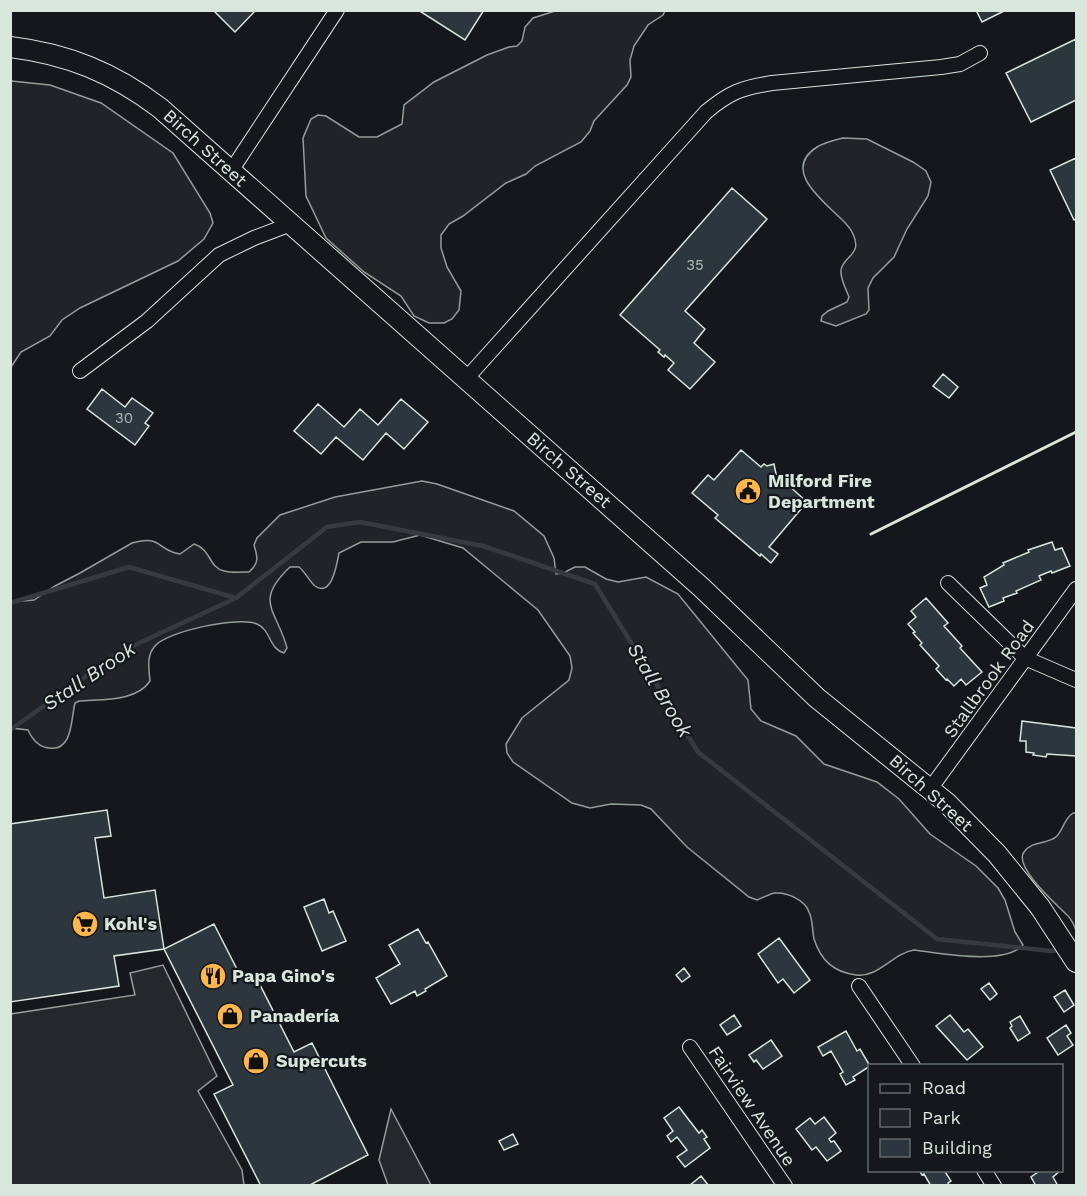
<svg xmlns="http://www.w3.org/2000/svg" width="1087" height="1196" font-family="'Work Sans',sans-serif">
<rect width="100%" height="100%" fill="#14181c"/>
<path fill="#202428" stroke="#939e99" stroke-width="1.5" d="M555,11h110l-2,4 -15,10 -14,21 -4,14 1,17 -4,8 -33,36 -4,10 -9,11 -46,24 -9,8 -20,9 -43,33 -14,8 -8,11v13l6,19 14,24 -2,19 -7,9 -8,4h-15l-15,-7 -13,-20 -37,-24 -38,-34 -20,-42 -3,-58 8,-19 7,-4 8,1 33,21h18l25,-13 2,-19 30,-23 53,-27 22,-8 8,-1 5,-5 3,-14 8,-9z
M11,81l39,4 51,18 72,50 37,60 3,10 -9,16 -26,22 -98,47 -18,12 -12,16 -29,16 -10,15z
M843,138l24,1 46,23 13,9 5,11 -3,14 -21,33 -13,28 -21,21 -5,10 1,22 -3,4 -30,12 -15,-5 1,-5 6,-5 19,-9 2,-5c-3,-8 -9,-18 -8,-27 2,-14 22,-15 12,-36 -3,-8 -12,-15 -18,-21 -18,-17 -51,-45 -18,-66 8,-5 18,-7 26,-9z
M422,481l15,3 77,27 30,25 10,22 2,16 7,-1 12,-6h10l21,12 12,3 28,-5 32,17 70,86 3,29 10,12 35,15 28,28 53,18 22,17 31,35 46,32 22,22 7,12 10,32 8,13c-19,21 -83,8 -109,5 -21,3 -35,28 -58,25 -22,-3 -35,-14 -42,-36 -2,-9 -1,-19 -5,-27 -4,-12 -22,-20 -34,-19 -6,1 -13,5 -18,7l-8,-3 -62,-50 -36,-38 -10,-4 -30,-1 -21,4 -18,-5 -59,-41 -6,-9 -1,-9 16,-26 47,-38 3,-12 -2,-12 -32,-46 -75,-62 -43,-13 -27,7h-32l-22,11c-2,10 -7,45 -24,33 -5,-4 -9,-13 -16,-19h-9c-37,35 -13,43 -3,81l-3,5c-15,-4 -13,-23 -27,-29 -17,-8 -90,7 -102,22 -9,10 -6,23 -5,35 -14,21 -48,18 -71,20l-4,2c-4,15 -2,49 -26,45 -11,-1 -17,-9 -21,-18l-17,-2v-126l23,-2 21,-14 25,-13 52,-30c30,-9 25,8 48,11l14,-10c17,5 15,24 30,27 8,2 17,1 25,1 10,-9 9,-14 5,-27l3,-7 23,-23 55,-18z
M1073,813h3v117c-2,-5 -5,-12 -10,-16 -10,-10 -53,-48 -42,-62 8,-12 24,-7 33,-16 7,-8 7,-17 16,-23z"/>
<path fill="#24282b" stroke="#939e99" stroke-width="1.5" d="M163,965l54,111 -19,15 44,79 2,15h-233v-171l124,-19 -5,-22z
M391,1109l40,76h-43l-9,-25z"/>
<g fill="none" stroke-linecap="round" stroke-linejoin="round">
<path stroke="#363b3e" stroke-width="4.5" d="M10,603l119,-36 107,31
M10,730l110,-78 116,-54 91,-71 33,-5 123,24 112,38 103,168 239,187 114,12 11,-1"/>
</g>
<path fill="#2c363c" stroke="#d8e6dc" stroke-width="1.5" d="M213,10h43l-21,22z
M418,10h66l-19,30z
M976,10h30l-24,12z
M1076,39v61l-45,22 -25,-49z
M1076,158v61l-2,1 -24,-50z
M732,188l35,31 -82,92 20,18 -11,14 21,19 -25,27 -22,-19 6,-7 -9,-8 -1,2 -6,-5 2,-2 -40,-35z
M943,374l15,13 -9,11 -16,-12z
M102,389l23,18 7,-9 21,15 -8,10 4,3 -14,19 -48,-36z
M401,399l27,23 -24,27 -18,-16 -23,27 -27,-23 -15,17 -27,-23 24,-27 26,23 16,-18 18,16z
M741,450l20,17 3,-3 3,2 7,-2 2,10 31,28 -38,45 9,7 -7,9 -10,-9 -1,2 -45,-38 3,-3 -26,-22 16,-18 6,5z
M1052,542l3,8 7,-2 8,18 -18,7 -1,-2 -12,5 2,4 -25,11 1,2 -14,5 1,3 -15,6 -9,-19 7,-3 -3,-8 20,-12 -1,-2 26,-11 -1,-2z
M926,598l22,25 -4,3 18,20 -2,2 22,24 -16,13 -5,-6 -7,7 -7,-7 -1,1 -10,-11 3,-3 -19,-21 2,-2 -9,-10 2,-1 -7,-8 8,-7 -5,-6z
M1022,721l54,7v28l-29,-2 -1,3 -13,-2 1,-2 -8,-1v-11h-6z
M107,810l4,26 -16,2 9,60 51,-8 9,59 -50,7 5,30 -109,16v-178z
M324,899l5,14 4,-2 13,30 -24,10 -18,-44z
M214,924l28,55 12,-6 40,79 18,-9 56,112 -60,31h-47l-47,-92 19,-9 -69,-136z
M418,929l8,14 2,-1 19,34 -22,13 1,2 -9,5 -2,-5 -24,13 -15,-26 24,-14 -11,-19z
M779,938l31,42 -16,13 -11,-14 -5,4 -20,-29z
M684,968l6,8 -8,6 -6,-7z
M989,983l8,11 -7,6 -9,-11z
M1065,990l9,15 -10,7 -10,-15z
M734,1015l7,11 -14,9 -7,-10z
M950,1015l14,17 4,-3 15,18 -16,13 -31,-34z
M1020,1016l10,17 -12,8 -8,-13 2,-2 -2,-4z
M1066,1025l5,8 -4,3 6,9 -15,10 -11,-17z
M846,1031l11,20 3,-2 10,17 -17,11 2,3 -9,5 -6,-11 3,-2 -12,-21 -8,5 -5,-9z
M771,1040l11,16 -19,13 -7,-9 -2,2 -5,-7z
M679,1107l20,26 3,-3 5,7 -3,2 6,9 -25,19 -8,-10 10,-7 -10,-13 -6,5 -4,-6 6,-5 -9,-13z
M824,1117l12,16 -7,6 2,3 3,-1 7,10 -14,10 -11,-14 -4,3 -16,-21 14,-11 5,6z
M513,1134l5,10 -14,6 -5,-9z
M919,1170h25l7,11 -3,2 2,3h-19l-7,-12 -2,1z
M1041,1170h20l-8,7 5,9h-22l-5,-9z
M701,1176l8,10h-20z"/>
<g fill="none" stroke-linecap="round" stroke-linejoin="round">
<defs>
<path id="street" d="M231,171l106,-161
M80,371l67,-50 72,-66 35,-17 37,-14
M466,379l240,-267c24,-20 35,-24 66,-29l169,-16 19,-3 20,-11
M948,583l77,75 51,22
M930,789l146,-200
M859,986l54,80
M690,1047l95,139
M984,1170l10,16"/>
<path id="secondary" d="M10,47c58,7 104,26 150,61l541,479 116,111 130,105 50,51 43,53 36,55"/>
</defs>
<use href="#street" stroke="#d8e6dc" stroke-width="16"/>
<use href="#secondary" stroke="#d8e6dc" stroke-width="22"/>
<use href="#street" stroke="#14181c" stroke-width="14"/>
<use href="#secondary" stroke="#14181c" stroke-width="20"/>
<path stroke="#d8e6dc" stroke-width="3" d="M871,534l205,-102"/>
</g>
<defs>
<symbol id="civic-disc" viewBox="-11 -11 22 22"><circle r="9.5" fill="#ffb74d" stroke="#14181c"/><path d="M-.6-6.5H3V-4.5H.6V-3L4-1V1h2V6H-6V1h2V-1L-.6-3ZM-1.2 2.5V6h2.4V2.5Z" fill="#111"/></symbol>
<symbol id="supermarket-disc" viewBox="-11 -11 22 22"><circle r="9.5" fill="#ffb74d" stroke="#14181c"/><path d="M-6-5.5h2.5l.6 2H6L4.5 2H-2.5L-4.4-4H-6ZM-1.5 3.2a1.3 1.3 0 1 0 .1 0ZM3 3.2a1.3 1.3 0 1 0 .1 0Z" fill="#111"/></symbol>
<symbol id="restaurant-disc" viewBox="-11 -11 22 22"><circle r="9.5" fill="#ffb74d" stroke="#14181c"/><path d="M-5-6h1v4h1v-4h1v4h1v-4h1v5L-1.5 .5V6h-2V.5L-5-1ZM5-6V6H3V1.5H1.5Q1.5-4 5-6Z" fill="#111"/></symbol>
<symbol id="shop-disc" viewBox="-11 -11 22 22"><circle r="9.5" fill="#ffb74d" stroke="#14181c"/><path d="M-5-2.5h2.3a2.7 3.5 0 0 1 5.4 0H5L5.5 6h-11ZM-1.5-2.5h3a1.5 2.3 0 0 0-3 0Z" fill="#111"/></symbol>
</defs>
<g fill-rule="evenodd">
<use href="#civic-disc" x="733" y="476" width="30" height="30"/>
<use href="#supermarket-disc" x="70" y="909" width="30" height="30"/>
<use href="#restaurant-disc" x="198" y="961" width="30" height="30"/>
<use href="#shop-disc" x="215" y="1001" width="30" height="30"/>
<use href="#shop-disc" x="241" y="1046" width="30" height="30"/>
</g>
<g text-anchor="middle" stroke-width="4.5" stroke-linejoin="round" paint-order="stroke">
<g font-size="15" fill="#adbab4">
<text x="695" y="270">35</text>
<text x="124" y="423">30</text>
</g>
<g font-size="18" fill="#d8e6dc" stroke="#14181c">
<text transform="translate(205 148) rotate(42)" y="6">Birch Street</text>
<text transform="translate(569 470) rotate(41)" y="6">Birch Street</text>
<text transform="translate(989 679) rotate(-54)" y="6">Stallbrook Road</text>
<text transform="translate(931 793) rotate(42)" y="6">Birch Street</text>
<text transform="translate(752 1106) rotate(56)" y="6">Fairview Avenue</text>
</g>
<g font-size="18" font-weight="bold" fill="#d8e6dc" stroke="#14181c" text-anchor="start">
<text x="768" y="487">Milford Fire<tspan x="768" dy="21">Department</tspan></text>
<text x="104" y="930">Kohl's</text>
<text x="232" y="982">Papa Gino's</text>
<text x="250" y="1022">Panadería</text>
<text x="276" y="1067">Supercuts</text>
</g>
<g font-size="20" font-style="italic" fill="#d8e6dc" stroke="#14181c">
<text transform="translate(89 676) rotate(-34)" y="7">Stall Brook</text>
<text transform="translate(660 690) rotate(59)" y="7">Stall Brook</text>
</g>
</g>
<rect width="1087" height="1196" fill="none" stroke="#d8e6dc" stroke-width="24"/>
<rect x="868" y="1064" width="195" height="108" fill="#14181c" stroke="#626a69" stroke-width="1.5"/>
<rect x="880" y="1084" width="30" height="9" fill="#14181c" stroke="#626a69" stroke-width="1.5"/>
<text x="922" y="1094" font-size="18" fill="#d8e6dc">Road</text>
<rect x="880" y="1109" width="30" height="18" fill="#202428" stroke="#626a69" stroke-width="1.5"/>
<text x="922" y="1124" font-size="18" fill="#d8e6dc">Park</text>
<rect x="880" y="1139" width="30" height="18" fill="#2c363c" stroke="#626a69" stroke-width="1.5"/>
<text x="922" y="1154" font-size="18" fill="#d8e6dc">Building</text>
</svg>
